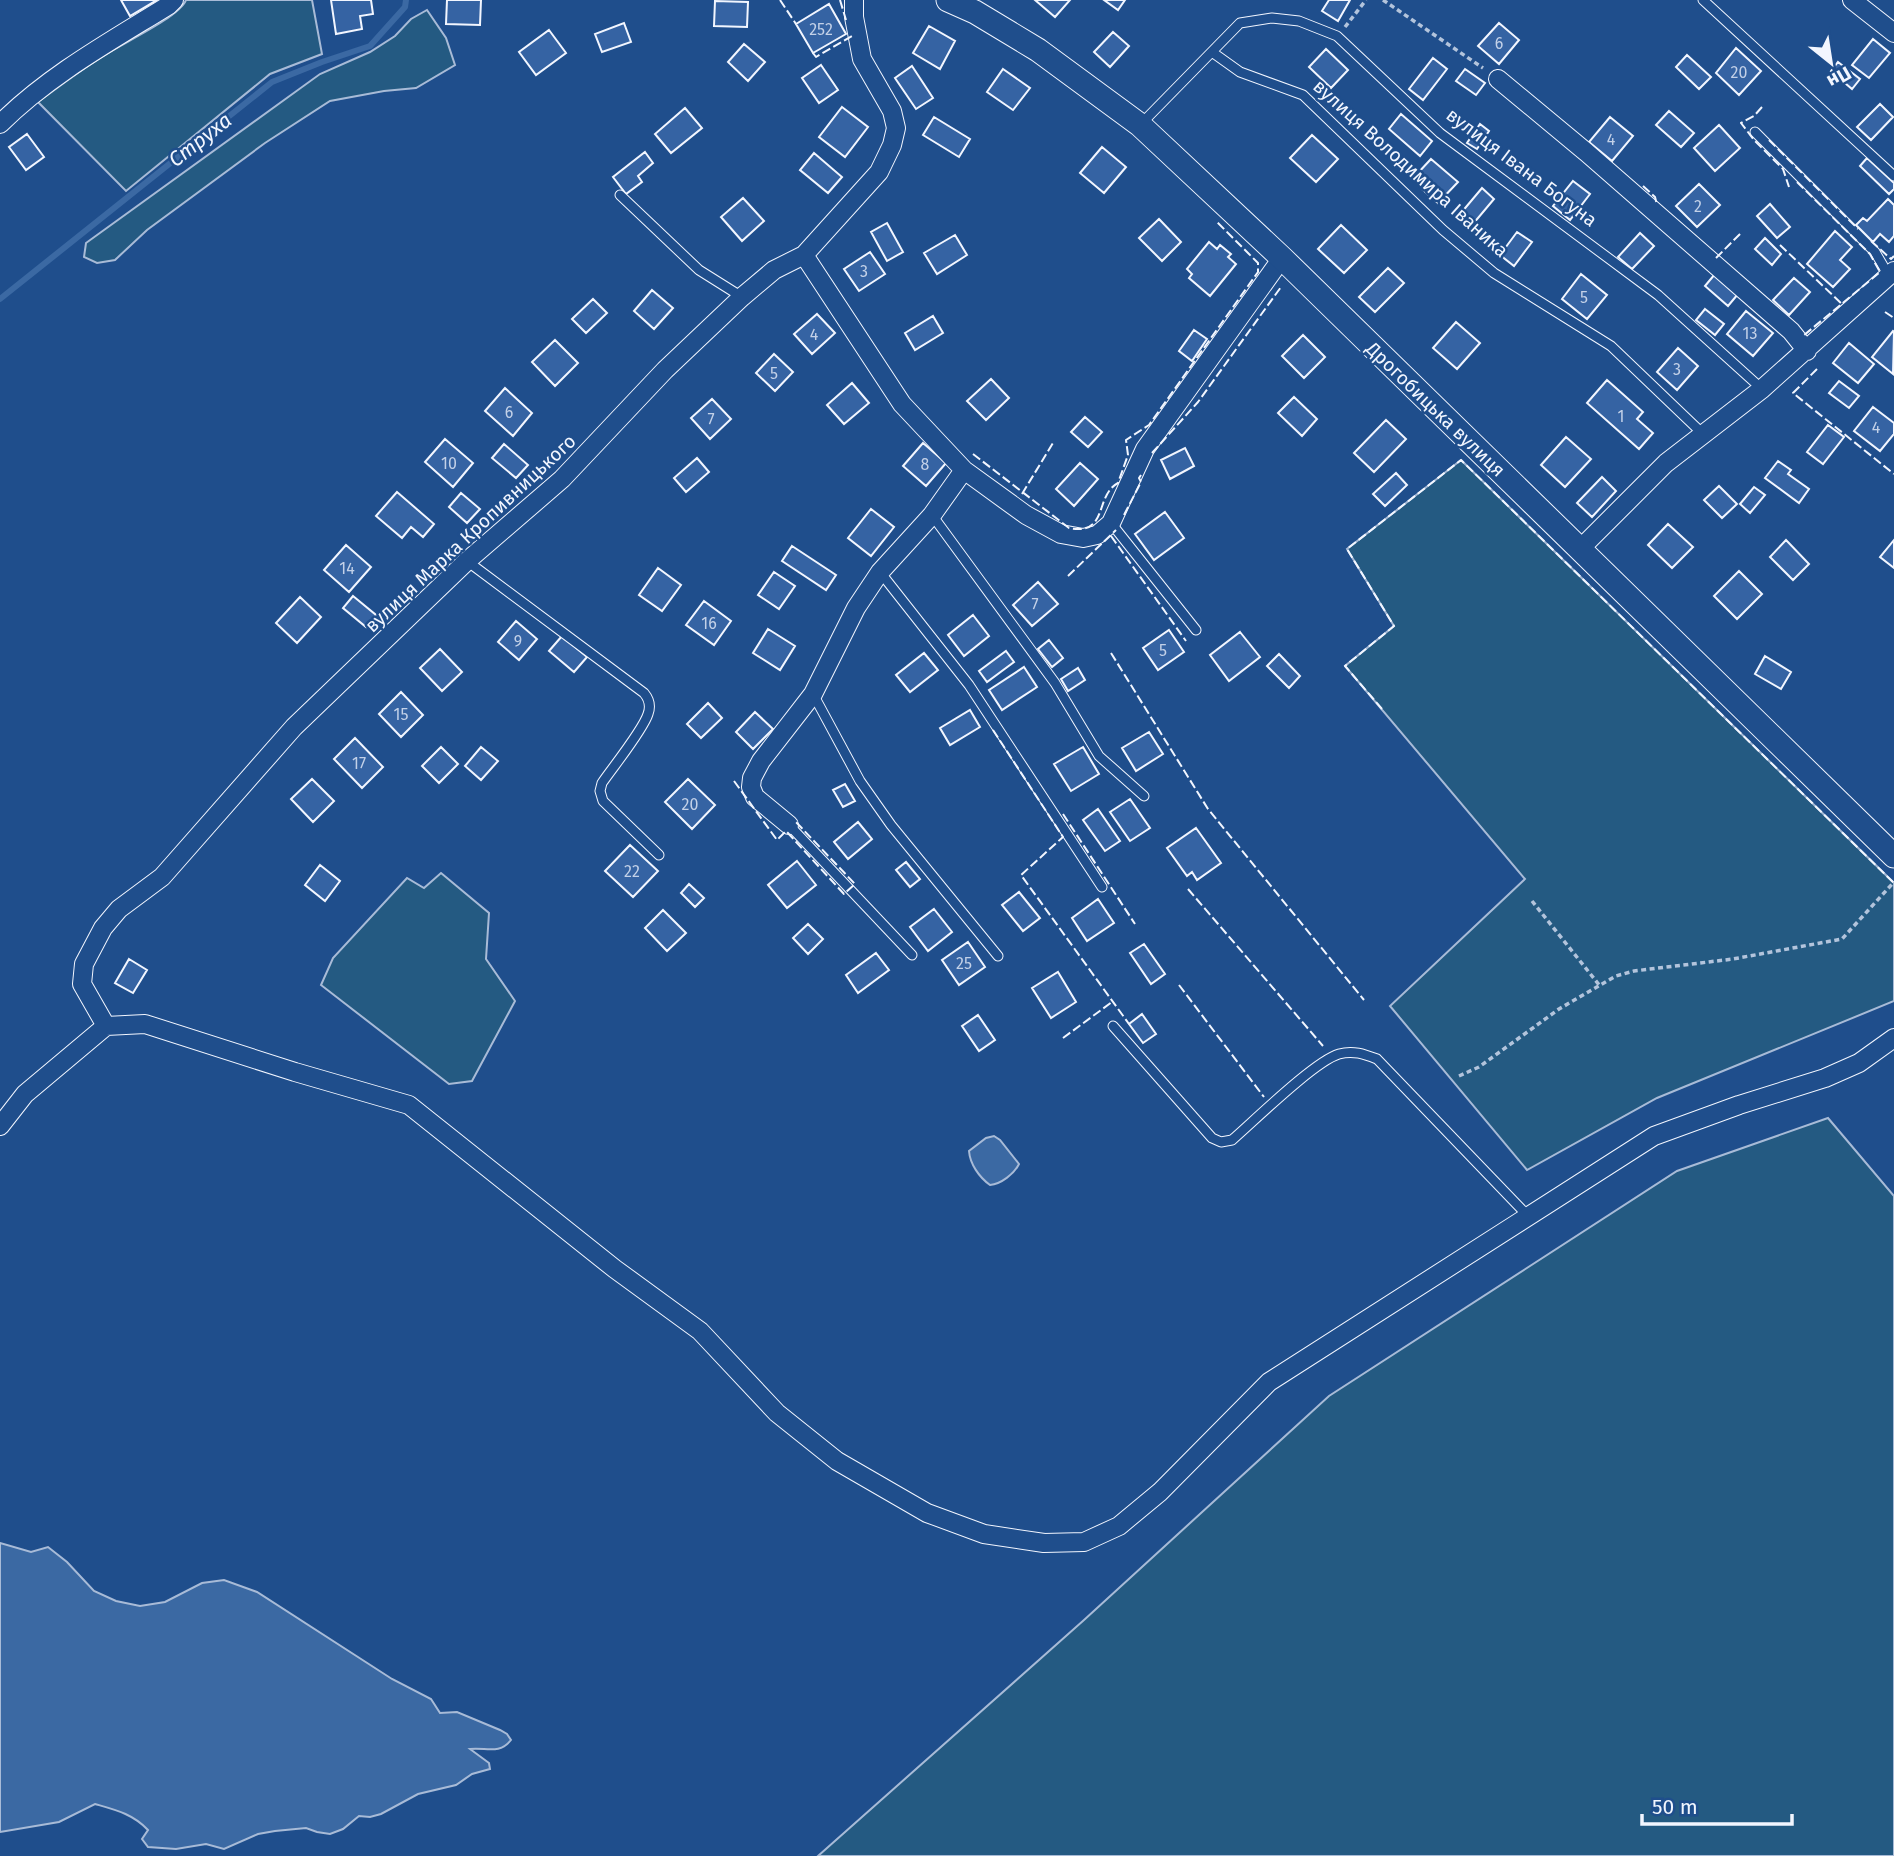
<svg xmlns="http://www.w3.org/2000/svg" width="1894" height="1856" font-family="'Fira Sans',sans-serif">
<rect width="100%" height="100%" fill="#1f4e8c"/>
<path fill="#245a82" stroke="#a8bbd7" stroke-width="2" d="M186,0h126l10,54 -52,20 -144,117 -88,-89c22,-16 44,-33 67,-47 18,-12 74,-38 81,-55z
M427,10l19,28 9,27 -39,23 -32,3 -54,10 -65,42 -118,87 -32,30 -18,3 -13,-6 2,-14 234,-169 50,-22 25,-16 16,-17z
M1461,460l433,423v118l-237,97 -130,72 -137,-164 135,-127 -180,-213 49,-40 -47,-77z
M441,873l48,40 -3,46 29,42 -43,80 -23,3 -128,-99 12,-27 74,-80 17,10z
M1828,1118l66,78v660h-1076l266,-236 245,-224 348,-225z"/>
<path fill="#3b69a3" stroke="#a8bbd7" stroke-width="2" d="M994,1136l6,4 19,24c-5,10 -18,20 -29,21 -11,-8 -20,-21 -21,-34l17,-13z
M0,1543l31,9 17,-5 19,15 27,29 22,10 24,5 25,-4 37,-19 22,-3 33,12 135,87 39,20 9,14 17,-1 43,18 7,4 4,6c-12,15 -25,7 -41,9l19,14 1,6 -18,5 -16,11 -38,9 -37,20 -11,3 -11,-1 -16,13 -13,5 -13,-2 -11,-4 -31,3 -17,3 -34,15 -18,-5 -30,5 -28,-2 -6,-8 6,-9c-15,-16 -32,-20 -53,-26l-36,18 -59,10z"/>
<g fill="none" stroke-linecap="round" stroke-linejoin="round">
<path stroke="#3b69a3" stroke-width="6" d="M0,299l272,-217 50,-20 48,-16 35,-39 1,-7"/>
</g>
<path fill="#3563a3" stroke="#f2f6ff" stroke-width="2" d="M121,0h36l-27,16z
M331,0h40l2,14 -13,2 2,13 -26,5z
M447,0h34l-1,25 -34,-1z
M1035,0h35l-15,17z
M1104,0h21l-7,10z
M1329,0h21l-12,21 -16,-10z
M715,1l33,1 -1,25 -33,-1z
M829,4l17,30 -33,19 -17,-29z
M624,23l7,19 -29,10 -7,-18z
M1499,23l20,17 -20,24 -21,-18z
M929,26l26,15 -15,28 -27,-16z
M549,30l17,23 -30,22 -17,-23z
M1113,32l16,14 -19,21 -16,-15z
M1873,39l17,14 -21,25 -17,-13z
M744,44l21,18 -17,19 -20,-19z
M1736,48l25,23 -22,24 -23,-22z
M1326,49l22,21 -17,18 -22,-21z
M1687,55l24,22 -12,12 -23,-22z
M1433,58l14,11 -24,31 -14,-11z
M1838,62l22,17 -8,10 -21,-18z
M821,65l17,25 -19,13 -17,-25z
M912,66l21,32 -17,11 -21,-31z
M1003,69l27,19 -17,22 -26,-18z
M1465,69l20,14 -9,12 -20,-14z
M1880,104l13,13 -22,23 -14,-13z
M842,107l26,20 -23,30 -26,-20z
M685,108l17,20 -31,25 -16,-19z
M1669,111l25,22 -13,14 -25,-22z
M1401,114l31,27 -12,15 -31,-27z
M934,117l36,22 -11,18 -36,-22z
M1610,117l23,19 -21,25 -23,-19z
M1480,124l9,7 -12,18 -10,-6z
M1719,125l21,23 -25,23 -21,-23z
M27,134l17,23 -18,13 -17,-23z
M1312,135l26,24 -22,23 -26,-24z
M1102,147l24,20 -22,26 -24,-20z
M645,152l8,11 -15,13 4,6 -16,12 -13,-17z
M814,153l28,24 -14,16 -28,-23z
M1867,158l27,25v6l-5,5 -29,-28z
M1431,159l27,23 -20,21 -15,-13 5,-6 -11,-10z
M1573,181l17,13 -20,26 -17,-14z
M1699,184l21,21 -23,22 -21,-21z
M1482,188l12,11 -21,25 -12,-11z
M743,198l21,23 -22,20 -21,-24z
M1888,199l6,6v31l-5,6 -9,-8 -7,8 -17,-17 7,-7 4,3z
M1770,204l20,23 -13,11 -20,-22z
M1159,219l22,23 -19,19 -23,-23z
M887,223l16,29 -16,9 -16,-29z
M1341,225l26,25 -23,23 -26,-24z
M1835,231l17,16 -12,13 10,9 -17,18 -26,-23z
M1517,232l15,10 -18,24 -14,-11z
M1640,233l14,13 -22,23 -14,-12z
M955,235l12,20 -30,19 -13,-21z
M1765,238l16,16 -9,11 -17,-16z
M1209,242l8,7 3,-4 11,9 -3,3 8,7 -26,32 -21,-18 3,-4 -5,-5z
M870,252l15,22 -26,17 -15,-22z
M1388,268l16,15 -29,29 -16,-15z
M1581,274l26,21 -20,24 -25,-20z
M1715,274l23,20 -10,12 -23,-20z
M1794,278l16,14 -21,23 -16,-15z
M652,290l21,18 -19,21 -20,-18z
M593,299l14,14 -21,20 -14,-14z
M1705,309l19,15 -9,11 -19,-15z
M1746,311l27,22 -20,23 -26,-22z
M817,314l18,19 -23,21 -18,-20z
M933,316l10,17 -28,17 -10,-17z
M1456,322l24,21 -23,26 -24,-21z
M1194,330l13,9 -15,22 -13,-10z
M1893,331l1,1 -1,42 -21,-17z
M1303,335l22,22 -21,21 -22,-22z
M555,340l23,23 -23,23 -23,-24z
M1849,343l25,21 -16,19 -25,-20z
M1678,348l20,18 -21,24 -20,-18z
M774,354l19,18 -18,19 -19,-18z
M991,379l18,19 -23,22 -19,-19z
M1607,380l36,32 -6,7 16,14 -14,16 -52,-46z
M1839,381l20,15 -10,12 -20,-15z
M852,383l17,20 -25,21 -17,-19z
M505,388l27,25 -19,23 -28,-25z
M1294,397l23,22 -15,17 -24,-23z
M712,399l19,20 -21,20 -19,-21z
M1873,407l21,16v11l-14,17 -26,-20z
M1085,417l17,15 -14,15 -17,-15z
M1386,420l20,19 -32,33 -20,-19z
M1828,425l16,12 -21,27 -16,-12z
M1566,437l25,22 -26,28 -24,-22z
M445,439l28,24 -20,24 -28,-25z
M923,443l23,20 -20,23 -23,-20z
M504,444l24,21 -12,13 -24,-20z
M1185,448l9,18 -24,13 -9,-19z
M697,458l12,14 -23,20 -12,-14z
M1778,461l13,9 -3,4 21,15 -10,14 -34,-25z
M1080,463l18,16 -24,27 -18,-17z
M1396,473l11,12 -22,21 -12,-12z
M1602,477l14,14 -24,26 -15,-14z
M1719,486l18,18 -15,14 -18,-18z
M1754,487l11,8 -15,18 -10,-9z
M397,492l37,32 -11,13 -12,-10 -9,11 -26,-22z
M461,493l19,16 -13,14 -18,-16z
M871,509l23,18 -23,29 -23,-18z
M1165,512l19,26 -30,22 -19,-26z
M1668,524l25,23 -21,21 -24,-23z
M1786,540l23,24 -16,16 -23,-23z
M1894,540v28l-14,-11z
M346,545l25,22 -22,25 -25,-22z
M792,546l44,29 -10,15 -44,-29z
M658,568l23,17 -19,26 -23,-16z
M1739,571l23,23 -25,25 -23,-23z
M774,572l21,14 -16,23 -21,-14z
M1038,582l20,22 -26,22 -19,-21z
M353,596l23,19 -10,12 -23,-19z
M300,597l21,20 -24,26 -21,-20z
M704,601l27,20 -17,24 -28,-20z
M973,615l16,21 -25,20 -16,-21z
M516,621l21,18 -18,21 -21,-18z
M768,629l27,17 -15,24 -27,-17z
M1169,630l15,22 -26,18 -15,-22z
M1240,632l20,25 -31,24 -19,-26z
M562,636l25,21 -13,15 -25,-21z
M1049,640l14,18 -11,9 -14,-18z
M440,649l22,23 -20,19 -22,-23z
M1006,651l8,11 -27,20 -8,-11z
M924,653l14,17 -28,22 -14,-17z
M1279,654l21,22 -11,12 -22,-22z
M1765,656l26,16 -10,17 -26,-15z
M1024,667l13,20 -35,23 -13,-20z
M1078,668l7,12 -17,11 -7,-12z
M401,692l22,23 -22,22 -22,-23z
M708,703l14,15 -21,20 -14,-14z
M970,710l10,17 -30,18 -10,-17z
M755,712l18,17 -20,20 -17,-17z
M1149,732l14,22 -27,17 -14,-23z
M355,738l28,29 -21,21 -28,-29z
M441,747l17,17 -19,19 -17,-17z
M481,747l17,14 -17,19 -16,-14z
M1083,747l16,27 -28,17 -17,-27z
M312,779l22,22 -21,21 -22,-23z
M688,779l27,26 -23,24 -27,-27z
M845,784l10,17 -12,6 -10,-17z
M1130,799l20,29 -20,13 -20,-29z
M1098,809l22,32 -15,10 -22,-31z
M858,822l14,17 -24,20 -14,-17z
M1196,828l25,35 -24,17 -5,-8 -5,4 -20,-28z
M630,845l28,26 -25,26 -28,-26z
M797,861l19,24 -29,23 -19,-23z
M906,862l14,17 -10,8 -14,-17z
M320,865l20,16 -15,20 -20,-16z
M689,884l15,14 -9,9 -14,-14z
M1019,892l21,26 -17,13 -21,-26z
M1098,899l16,24 -27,18 -15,-23z
M934,909l18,23 -24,19 -18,-24z
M663,910l23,23 -19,18 -22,-23z
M808,924l15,15 -15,15 -15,-16z
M968,942l17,25 -26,18 -17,-25z
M1144,944l21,30 -14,10 -21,-31z
M876,953l13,17 -31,23 -12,-18z
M129,959l18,11 -14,23 -18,-10z
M1058,972l18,30 -25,16 -19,-30z
M1142,1014l14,20 -13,9 -14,-19z
M978,1015l17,25 -16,11 -17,-25z"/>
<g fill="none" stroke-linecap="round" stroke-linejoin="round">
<defs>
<path id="service" d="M1703,0l191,176
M1212,52l28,20 63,23 140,135 51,43 117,73 92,88
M1141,124l99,-101 32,-5 27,3 38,15 103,97 218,162 104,94
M1755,132l120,120 14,24
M620,195l79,75 43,27
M932,515l123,168 44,73 45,40
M1111,523l85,107
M467,561l177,132c5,6 7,13 4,21 -5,16 -35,53 -46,69l-2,8 3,10 56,54
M880,572l89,113 133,202
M813,694l47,87 31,44 107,131
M789,825l123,130
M1113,1026l99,112 9,4 11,-2c23,-20 83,-79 107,-86 14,-4 25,0 38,5l151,157"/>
<path id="minor" d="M1852,0l42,33
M1498,79l88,73 205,179 16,20
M0,124c49,-49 111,-83 169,-119l5,-5
M804,255l98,149 62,66 62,45 35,19 22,4 14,-3 14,-12 34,-74 137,-191
M1579,550l87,-87 96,-74 132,-118
M789,825l-34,-28 -4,-10 1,-9 9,-17 52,-67 43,-86 24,-36 52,-57 32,-45
M106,1026l-24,-42 2,-20 19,-36 16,-19 43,-32 132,-150 173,-166 95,-82 103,-109 77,-73 32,-27 30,-15 75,-83 13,-27 4,-17 -4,-17 -30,-52 -8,-42v-17
M0,1126l25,-32 81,-68 39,-2 150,48 114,33 206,164 85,62 77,82 60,48 90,52 57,21 60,9 40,-1 35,-16 41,-34 109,-110 385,-246 85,-31 86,-27 34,-15 35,-25"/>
<path id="tertiary" d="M948,0l27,12 63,38 102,75 142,133 612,598"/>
</defs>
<use href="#service" stroke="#f2f6ff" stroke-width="11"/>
<use href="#minor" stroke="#f2f6ff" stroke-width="20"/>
<use href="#tertiary" stroke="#f2f6ff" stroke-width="25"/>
<path stroke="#b3c4dc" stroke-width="3.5" stroke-dasharray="5 3.5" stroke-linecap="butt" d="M1383,0l100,68
M1345,27l21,-27
M1532,901l68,85
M1459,1076l20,-9 80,-58 57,-33 18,-5 99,-12 109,-20 52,-57"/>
<use href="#service" stroke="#1f4e8c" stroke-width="9"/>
<use href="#minor" stroke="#1f4e8c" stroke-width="18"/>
<use href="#tertiary" stroke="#1f4e8c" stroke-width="23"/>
<path stroke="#f2f6ff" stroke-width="2" stroke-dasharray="9 3.5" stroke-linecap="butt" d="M780,0l16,24
M840,0l6,20
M813,53l3,4 36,-21 -1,-3
M1762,107l-8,9 -13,7 13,17 29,29 6,18
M1769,140l89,89
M1797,182l73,72 10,18 -77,64
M1643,186l12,11 2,8
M1871,241l20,18 3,-3
M1780,245l63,60
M1716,258l25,-25
M1885,312l9,6
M1817,369l-24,24 101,81
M1152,453l46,-51 83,-115
M973,454l96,74c40,8 25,-32 49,-45l10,-28 -2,-15 23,-15 109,-153v-9l-42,-42
M1022,494l31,-51
M1124,515l17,-33 -2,-4 2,-3
M1111,536l75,105
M1068,576l48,-46
M1111,653l97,156 156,191
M1382,709l-37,-43 49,-40 -47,-77 114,-89 433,423
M993,730l70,107 -42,38 108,149
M734,781l43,59 9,-9 58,63 11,-10 -61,-64
M1063,814l72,110
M1188,889l135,157
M1179,985l85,112
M1063,1038l49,-36"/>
</g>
<g text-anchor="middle" stroke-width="5" stroke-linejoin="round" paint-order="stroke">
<g font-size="16" fill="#c3d1e8">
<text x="821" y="35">252</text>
<text x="1499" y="49">6</text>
<text x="1739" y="78">20</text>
<text x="1611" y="145">4</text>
<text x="1698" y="212">2</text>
<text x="864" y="277">3</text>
<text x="1584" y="303">5</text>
<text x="1750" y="339">13</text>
<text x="814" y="340">4</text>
<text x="1677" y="375">3</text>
<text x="774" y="379">5</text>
<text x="509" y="418">6</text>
<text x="1621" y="422">1</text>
<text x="711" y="425">7</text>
<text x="1876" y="433">4</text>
<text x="449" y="469">10</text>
<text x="925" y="470">8</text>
<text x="347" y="574">14</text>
<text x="1035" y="610">7</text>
<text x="709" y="629">16</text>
<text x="518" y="647">9</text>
<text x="1163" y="656">5</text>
<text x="401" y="720">15</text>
<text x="359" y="769">17</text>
<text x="690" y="810">20</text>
<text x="632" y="877">22</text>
<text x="964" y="969">25</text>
</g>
<g font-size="19" fill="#f2f6ff" stroke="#1f4e8c">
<text transform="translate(1522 167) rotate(37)" y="7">вулиця Івана Богуна</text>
<text transform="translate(1411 168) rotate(42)" y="7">вулиця Володимира Іваника</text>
<text transform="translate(1436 409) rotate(44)" y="7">Дрогобицька вулиця</text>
<text transform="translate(470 533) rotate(-43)" y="7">вулиця Марка Кропивницького</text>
</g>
<g font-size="21" font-style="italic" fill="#f2f6ff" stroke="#1f4e8c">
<text transform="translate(200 140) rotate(-38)" y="7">Струха</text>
</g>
</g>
<g transform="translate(1831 63) rotate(150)" stroke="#1f4e8c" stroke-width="5" paint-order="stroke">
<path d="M0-5L12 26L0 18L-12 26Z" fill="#f2f6ff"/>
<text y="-10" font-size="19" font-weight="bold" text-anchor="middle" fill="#f2f6ff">Пн</text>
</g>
<path d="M1642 1814v10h150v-10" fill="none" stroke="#f2f6ff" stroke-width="3.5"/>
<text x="1652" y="1814" font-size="21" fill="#f2f6ff" stroke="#1f4e8c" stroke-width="5" paint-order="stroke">50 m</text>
</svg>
